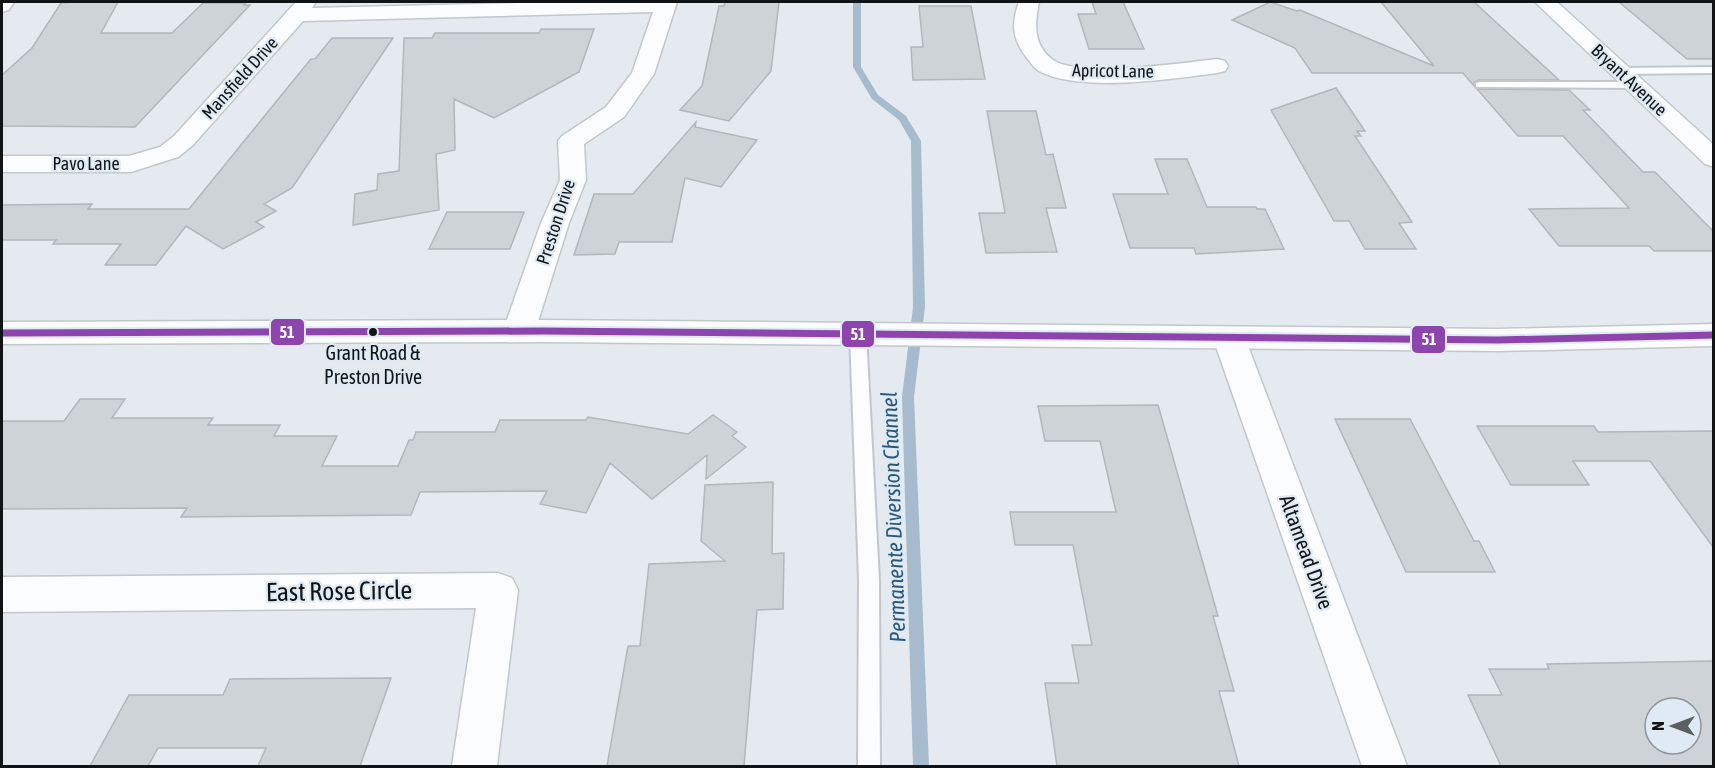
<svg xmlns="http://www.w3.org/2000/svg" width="1715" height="768" font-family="'Asap Condensed',sans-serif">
<rect width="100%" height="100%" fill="#e4eaef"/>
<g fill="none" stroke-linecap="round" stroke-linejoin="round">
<path fill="#a6bbcd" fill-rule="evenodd" d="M853,2h8v65l17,28 28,21 15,25 4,166 -11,90 15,369h-16l-11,-369 11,-90 -2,-166 -12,-21 -27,-21 -19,-32z"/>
</g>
<path fill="#ced3d7" stroke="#b2b7bb" stroke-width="1.5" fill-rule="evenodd" d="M72,2h46l-17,31h71l31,-30h43l-2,2h6l-115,122 -133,-1v-51l30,-27 29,-45z
M725,2h54l-8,69 -42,50 -49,-11 22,-24 17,-80h5z
M1092,2h31l21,47h-55l-11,-35h18z
M1270,2l27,9 3,-1 134,56 -53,-64h93l85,78h-79l-6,2v4l-11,-13h-151l-17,-25 -63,-28z
M1619,2h94v57h-26z
M919,6h52l14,73 -72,1 -2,-33h12z
M541,29h53l-15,43 -85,46 -40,-19 1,51 -19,4 3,56 -86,15 2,-31 22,-4 1,-16 21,-3 5,-133h28l3,-5h104z
M332,38h61l-101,150 -28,16 12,7 -20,11 8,5 -41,22 -37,-23 -30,39h-51l16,-21h-68l3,-4h-54v-35l90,-1 -4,5h101l95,-117 27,-33h4z
M1336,88l29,43h-8l4,5h-6l57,86 -13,1 17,26h-51l-16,-28h-15l-63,-111z
M1477,89l92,1 21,20h-7l60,62h12l58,59v20h-59l-5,-5h-90l-30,-37 100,-1 -66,-72h-45z
M987,111h49l10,44 7,-1 13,54h-20l11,44 -71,1 -7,-40h26z
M696,122l-1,5 62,13 -36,47 -36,-9 -13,64h-53l-4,12 -41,1 20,-61h39z
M1155,159h32l20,48h49l1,2h8l19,40 -88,5 -2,-6h-64l-17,-54h55z
M447,212h77l-14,37h-81z
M80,399h45l-13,19h101l-5,7h72l-6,11h63l-15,30h76l11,-26h4l3,-8h79l5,-12h86l2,-3 100,17 25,-19 24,17 -5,4 14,11 -40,32 1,-24 -55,44 -42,-36 -24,50 -46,-9 7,-13 -127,1 -9,23 -230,2 6,-9 -185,1v-88h62z
M1158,405l60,211h-5l21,75h-15l20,75h-182l-12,-83h34l-7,-38h20l-19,-100h-58l-5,-33h106l-16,-71h-55l-7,-35z
M1335,419h75l64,122h5l16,31h-89z
M1477,426h117l4,6 115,-1v116l-63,-86h-77l16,24h-78z
M773,482l-1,72 12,-1 -1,56 -26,1 -13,156h-137l21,-120h12l9,-82 76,-3 -24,-20 4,-56z
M1713,661v105h-212l-33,-71h34l-13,-26h60l-2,-5zM1655,708h36v36h-36z
M391,678l-31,88h-102l8,-18h-108l-10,18h-58l39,-71h94l7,-16z"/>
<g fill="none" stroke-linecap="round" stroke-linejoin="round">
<defs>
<path id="lane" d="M1714,67v6l-96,1 -6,-3 6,-3z
M1480,82h154l6,3 -6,3 -158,-1v-4z
M858,328l6,1 2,4 13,247 1,186h-22l1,-186 -9,-247 2,-4z"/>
<path id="street" d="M296,2h20l-4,6 253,-6h112l-23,72 -30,43 -40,27 2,36 -17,43 -34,108 -5,8 -11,3 -11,-3 -5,-8 38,-108 19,-43 -2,-39 4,-5 44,-29 26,-34 21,-61 -350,9 -111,125 -14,11 -47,15h-129v-16h127l31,-9 14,-11z
M1019,2h20c-4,21 -7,42 14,58 25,18 131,3 164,-1l8,2 3,5 -3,5 -8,2c-46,6 -137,20 -178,-2 -5,-3 -9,-9 -12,-13 -15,-19 -16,-34 -8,-56z
M1229,327l11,3 5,8 162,428h-45l-149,-428 5,-8z
M498,573l14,5 6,12 -21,176h-45l24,-158 -474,4v-35z"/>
<path id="secondary" d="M2,2h12l-5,8 -7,2z
M1535,2h22l157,143v22l-9,-3z
M543,320l955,9 216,-5v22l-216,5 -955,-9 -541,2v-22z"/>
</defs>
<use href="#lane" stroke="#c2c7cb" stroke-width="4"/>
<use href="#street" stroke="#c2c7cb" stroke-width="3"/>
<use href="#secondary" stroke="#c2c7cb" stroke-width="3"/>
<use href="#lane" fill="#fbfcfd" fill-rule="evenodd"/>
<use href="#street" fill="#fbfcfd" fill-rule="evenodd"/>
<use href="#secondary" fill="#fbfcfd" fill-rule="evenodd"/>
<defs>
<path id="bus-1" d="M2,333l541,-2 955,9 216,-5"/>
</defs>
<use href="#bus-1" stroke="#dfeaf4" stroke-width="11"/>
<use href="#bus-1" stroke="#8e44ad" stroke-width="7"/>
</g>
<circle fill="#101417" stroke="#dfeaf4" stroke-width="2" cx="373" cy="332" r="5"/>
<g text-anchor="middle" stroke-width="4.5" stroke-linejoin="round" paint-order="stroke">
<g font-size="18" fill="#101417" stroke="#dfeaf4">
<text transform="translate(1113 71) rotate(1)" y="6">Apricot Lane</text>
<text transform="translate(240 78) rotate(-48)" y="6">Mansfield Drive</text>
<text transform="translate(1629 80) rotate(43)" y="6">Bryant Avenue</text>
<text x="86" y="170">Pavo Lane</text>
<text transform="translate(556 222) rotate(-72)" y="6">Preston Drive</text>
</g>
<g font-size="20" fill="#101417" stroke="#dfeaf4">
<text x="373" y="360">Grant Road &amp;<tspan x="373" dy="24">Preston Drive</tspan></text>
</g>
<g font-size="21" fill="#101417" stroke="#dfeaf4">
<text transform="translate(1306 552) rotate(70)" y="7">Altamead Drive</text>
</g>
<g font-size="22" font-style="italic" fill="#2a587b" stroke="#dfeaf4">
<text transform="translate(893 517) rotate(-92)" y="8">Permanente Diversion Channel</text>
</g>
<g font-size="26" fill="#101417" stroke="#dfeaf4">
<text transform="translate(339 591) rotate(-1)" y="9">East Rose Circle</text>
</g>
</g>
<g stroke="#dfeaf4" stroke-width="2">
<rect x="270" y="318" width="35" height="28" rx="6" fill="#8e44ad"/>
<rect x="841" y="320" width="34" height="28" rx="6" fill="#8e44ad"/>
<rect x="1411" y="325" width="35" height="29" rx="6" fill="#8e44ad"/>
</g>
<g font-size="16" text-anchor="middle" font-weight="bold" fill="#fff">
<text x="287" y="338">51</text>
<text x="858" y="340">51</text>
<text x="1429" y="345">51</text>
</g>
<rect width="1715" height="768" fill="none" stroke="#101417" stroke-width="6"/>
<g transform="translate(1673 726) rotate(270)"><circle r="28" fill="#dfeaf4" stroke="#8c949c" stroke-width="1.5"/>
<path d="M0-4.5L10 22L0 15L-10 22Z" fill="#5a5f63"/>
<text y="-9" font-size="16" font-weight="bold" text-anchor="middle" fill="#101417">N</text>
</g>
</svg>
